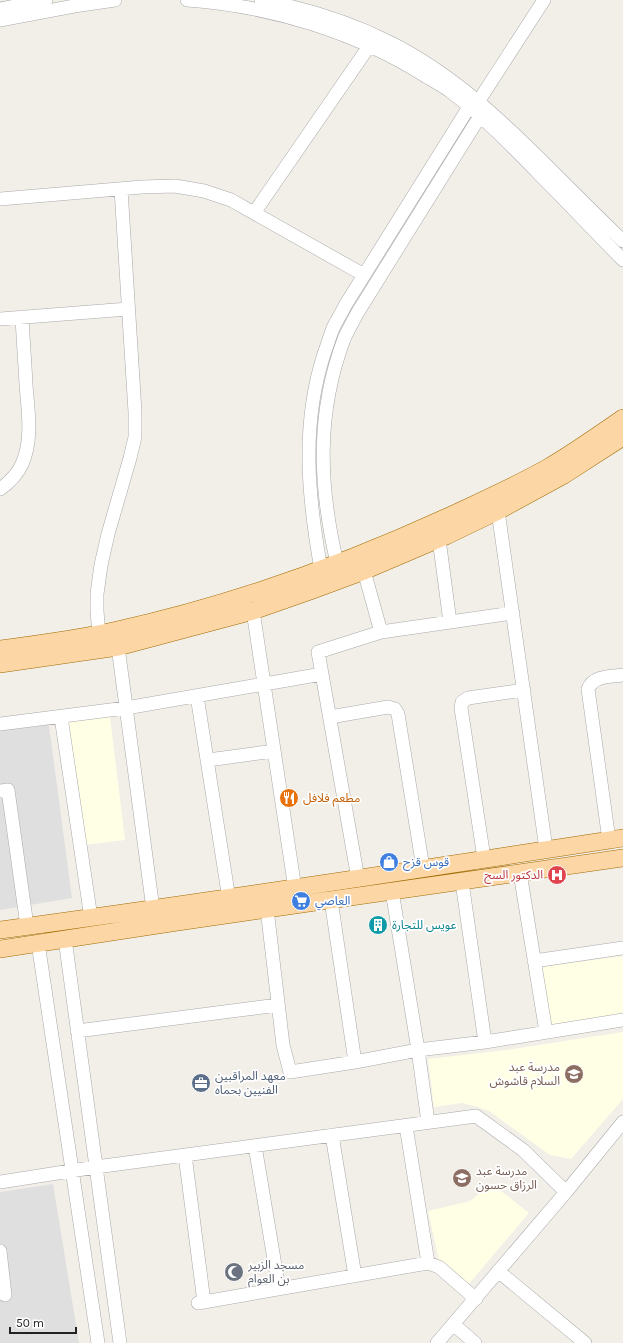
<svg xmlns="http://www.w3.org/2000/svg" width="623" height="1343" font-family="Karla,'Noto Sans Arabic',sans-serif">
<rect width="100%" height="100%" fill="#f2efe9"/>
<path fill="#e0dfdf" d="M48,718l24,180 -72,12v-184z
M53,1184l26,159h-79v-151z"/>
<path fill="#ffffe5" d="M110,717l15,123 -42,5 -15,-123z
M623,956v60l-74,9 -8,-58z
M623,1032v67l-52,60 -21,-4 -61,-44 -8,-3 -19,-5 -28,4 -6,-48 78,-9z
M492,1184l37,29 -62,73 -27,-21 -12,-54 42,-10z"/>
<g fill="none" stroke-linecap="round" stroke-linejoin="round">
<defs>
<path id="minor" d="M187,0c84,6 169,32 240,77 7,4 16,9 23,14 34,26 63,56 93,87 27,27 53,55 80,82
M261,0c42,8 88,22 126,41 62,30 113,78 161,126 25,25 50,50 75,74
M0,9l46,-9
M0,20l74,-14 41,-6
M478,102l66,-102
M0,199l142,-12 33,-1 29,5 27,9 133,75
M254,213l120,-174
M0,319l128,-10
M0,489c10,-7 17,-14 22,-25 11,-24 6,-54 4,-79 -1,-23 -3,-45 -4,-68
M498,511l48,338
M439,539l11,83
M337,563c-18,-77 -21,-149 7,-224 4,-9 9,-18 14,-27l127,-204
M321,569c-13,-72 -20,-144 3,-215 3,-8 6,-18 9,-26 4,-8 9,-16 13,-24l128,-205
M364,571l17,61
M253,611l42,278
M99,634l-2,-23v-17l4,-29 7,-31 22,-76 5,-21v-25l-14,-223
M118,647l35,262
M322,674l36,205
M197,696l32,203
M61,717l30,201
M330,717l58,-10 7,2 3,5 25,154
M0,724l126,-16 196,-34 -4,-22 63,-20 132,-19
M208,760l66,-9
M0,791l8,-1 19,136
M609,840l-21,-151c6,-14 22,-12 35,-14
M484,858l-23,-150 1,-6 6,-4 56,-8
M520,873l26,159
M462,882l23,160
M392,891l26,159 10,72
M331,900l24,162
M267,909l16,136 7,27 65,-10 63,-12 67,-8 138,-22
M65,939l55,404
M38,943l60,400
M534,961l89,-13
M77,1031l201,-26
M406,1126l22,137
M332,1135l23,141
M255,1146l24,143
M185,1155l19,147
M0,1182l96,-15 380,-51 47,34 43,42
M0,1251l5,44
M498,1271l87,72
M198,1303l230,-40 11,4 37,32
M453,1324l22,19
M437,1343l129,-151 57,-70"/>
<path id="major" d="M0,649c38,-5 76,-10 113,-18 115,-25 227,-65 334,-114 34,-16 68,-31 100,-49 26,-15 51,-33 76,-50
M0,664l118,-17 135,-36 60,-21 51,-19 82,-35 52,-25 66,-36 59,-38
M0,930c208,-28 415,-60 623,-92
M0,949l177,-27 446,-64"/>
</defs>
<use href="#minor" stroke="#a9a9a9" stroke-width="14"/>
<use href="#major" stroke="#a06b00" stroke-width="18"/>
<use href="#minor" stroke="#fff" stroke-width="13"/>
<use href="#major" stroke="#fcd6a4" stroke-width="17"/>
</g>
<defs>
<symbol id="restaurant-disc" viewBox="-11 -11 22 22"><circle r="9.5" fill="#e8710a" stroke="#fff"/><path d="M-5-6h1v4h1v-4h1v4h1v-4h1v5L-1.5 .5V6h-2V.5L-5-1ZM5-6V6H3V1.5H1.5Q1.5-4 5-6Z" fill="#fff"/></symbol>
<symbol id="shop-disc" viewBox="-11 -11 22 22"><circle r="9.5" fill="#3f7fe0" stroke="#fff"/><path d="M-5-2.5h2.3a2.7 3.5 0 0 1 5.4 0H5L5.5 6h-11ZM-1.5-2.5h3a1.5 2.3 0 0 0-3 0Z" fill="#fff"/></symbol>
<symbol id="hospital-disc" viewBox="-11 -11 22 22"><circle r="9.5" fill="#e0444e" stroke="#fff"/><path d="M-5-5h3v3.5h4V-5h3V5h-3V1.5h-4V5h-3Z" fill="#fff"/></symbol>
<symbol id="supermarket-disc" viewBox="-11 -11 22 22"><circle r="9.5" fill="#3f7fe0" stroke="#fff"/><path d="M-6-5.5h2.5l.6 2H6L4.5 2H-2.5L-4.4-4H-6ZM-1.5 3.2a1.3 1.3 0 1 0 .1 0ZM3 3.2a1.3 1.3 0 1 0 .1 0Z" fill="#fff"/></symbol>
<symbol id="building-disc" viewBox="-11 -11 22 22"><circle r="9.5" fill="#0f9aa8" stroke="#fff"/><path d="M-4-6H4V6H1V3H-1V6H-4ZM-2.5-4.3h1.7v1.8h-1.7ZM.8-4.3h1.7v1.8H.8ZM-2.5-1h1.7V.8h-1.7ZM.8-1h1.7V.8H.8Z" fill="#fff"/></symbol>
<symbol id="school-disc" viewBox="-11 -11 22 22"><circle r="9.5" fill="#8d6e63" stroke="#fff"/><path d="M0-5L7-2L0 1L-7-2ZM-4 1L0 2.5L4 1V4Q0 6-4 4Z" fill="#fff"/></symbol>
<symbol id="office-disc" viewBox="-11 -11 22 22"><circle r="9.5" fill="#5c6f8a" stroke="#fff"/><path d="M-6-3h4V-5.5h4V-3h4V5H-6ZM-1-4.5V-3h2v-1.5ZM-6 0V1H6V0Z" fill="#fff"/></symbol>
<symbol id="mosque-disc" viewBox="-11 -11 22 22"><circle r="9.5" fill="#6b7280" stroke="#fff"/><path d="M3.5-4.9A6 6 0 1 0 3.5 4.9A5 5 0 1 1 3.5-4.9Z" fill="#fff"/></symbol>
</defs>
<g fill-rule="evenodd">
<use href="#restaurant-disc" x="278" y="787" width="22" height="22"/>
<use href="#shop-disc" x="378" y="851" width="22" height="22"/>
<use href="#hospital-disc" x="546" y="864" width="22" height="22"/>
<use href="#supermarket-disc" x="290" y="890" width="22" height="22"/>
<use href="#building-disc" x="367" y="914" width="22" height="22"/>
<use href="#school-disc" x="563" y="1063" width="22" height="22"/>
<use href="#office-disc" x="190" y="1072" width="22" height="22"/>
<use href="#school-disc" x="451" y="1167" width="22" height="22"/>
<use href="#mosque-disc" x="223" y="1261" width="22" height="22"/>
</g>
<g text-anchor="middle" stroke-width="3.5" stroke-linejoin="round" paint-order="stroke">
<g font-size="12" fill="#c56008" stroke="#fff" text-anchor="start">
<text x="303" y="802">مطعم فلافل</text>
</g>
<g font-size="12" fill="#366cbe" stroke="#fff" text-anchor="start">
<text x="403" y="866">قوس قزح</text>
<text x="315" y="905">العاصي</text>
</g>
<g font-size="12" fill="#be3a42" stroke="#fff" text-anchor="end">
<text x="543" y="879">الدكتور السح</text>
</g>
<g font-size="12" fill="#0d838f" stroke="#fff" text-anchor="start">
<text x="392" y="929">عويس للتجارة</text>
</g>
<g font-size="12" fill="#785e54" stroke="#fff" text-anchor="end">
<text x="560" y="1071">مدرسة عبد<tspan x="560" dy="14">السلام قاشوش</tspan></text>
<text x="476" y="1175" text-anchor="start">مدرسة عبد<tspan x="476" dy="14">الرزاق حسون</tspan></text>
</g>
<g font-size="12" fill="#4e5e75" stroke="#fff" text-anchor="start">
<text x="215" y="1080">معهد المراقبين<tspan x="215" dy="14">الفنيين بحماه</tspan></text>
</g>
<g font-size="12" fill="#5b616d" stroke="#fff" text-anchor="start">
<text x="248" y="1269">مسجد الزبير<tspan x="248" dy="14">بن العوام</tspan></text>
</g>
</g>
<path d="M10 1327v6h66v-6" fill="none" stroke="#222222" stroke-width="2"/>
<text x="16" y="1327" font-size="12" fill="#222222" stroke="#ffffff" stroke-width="3" paint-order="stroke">50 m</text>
</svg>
